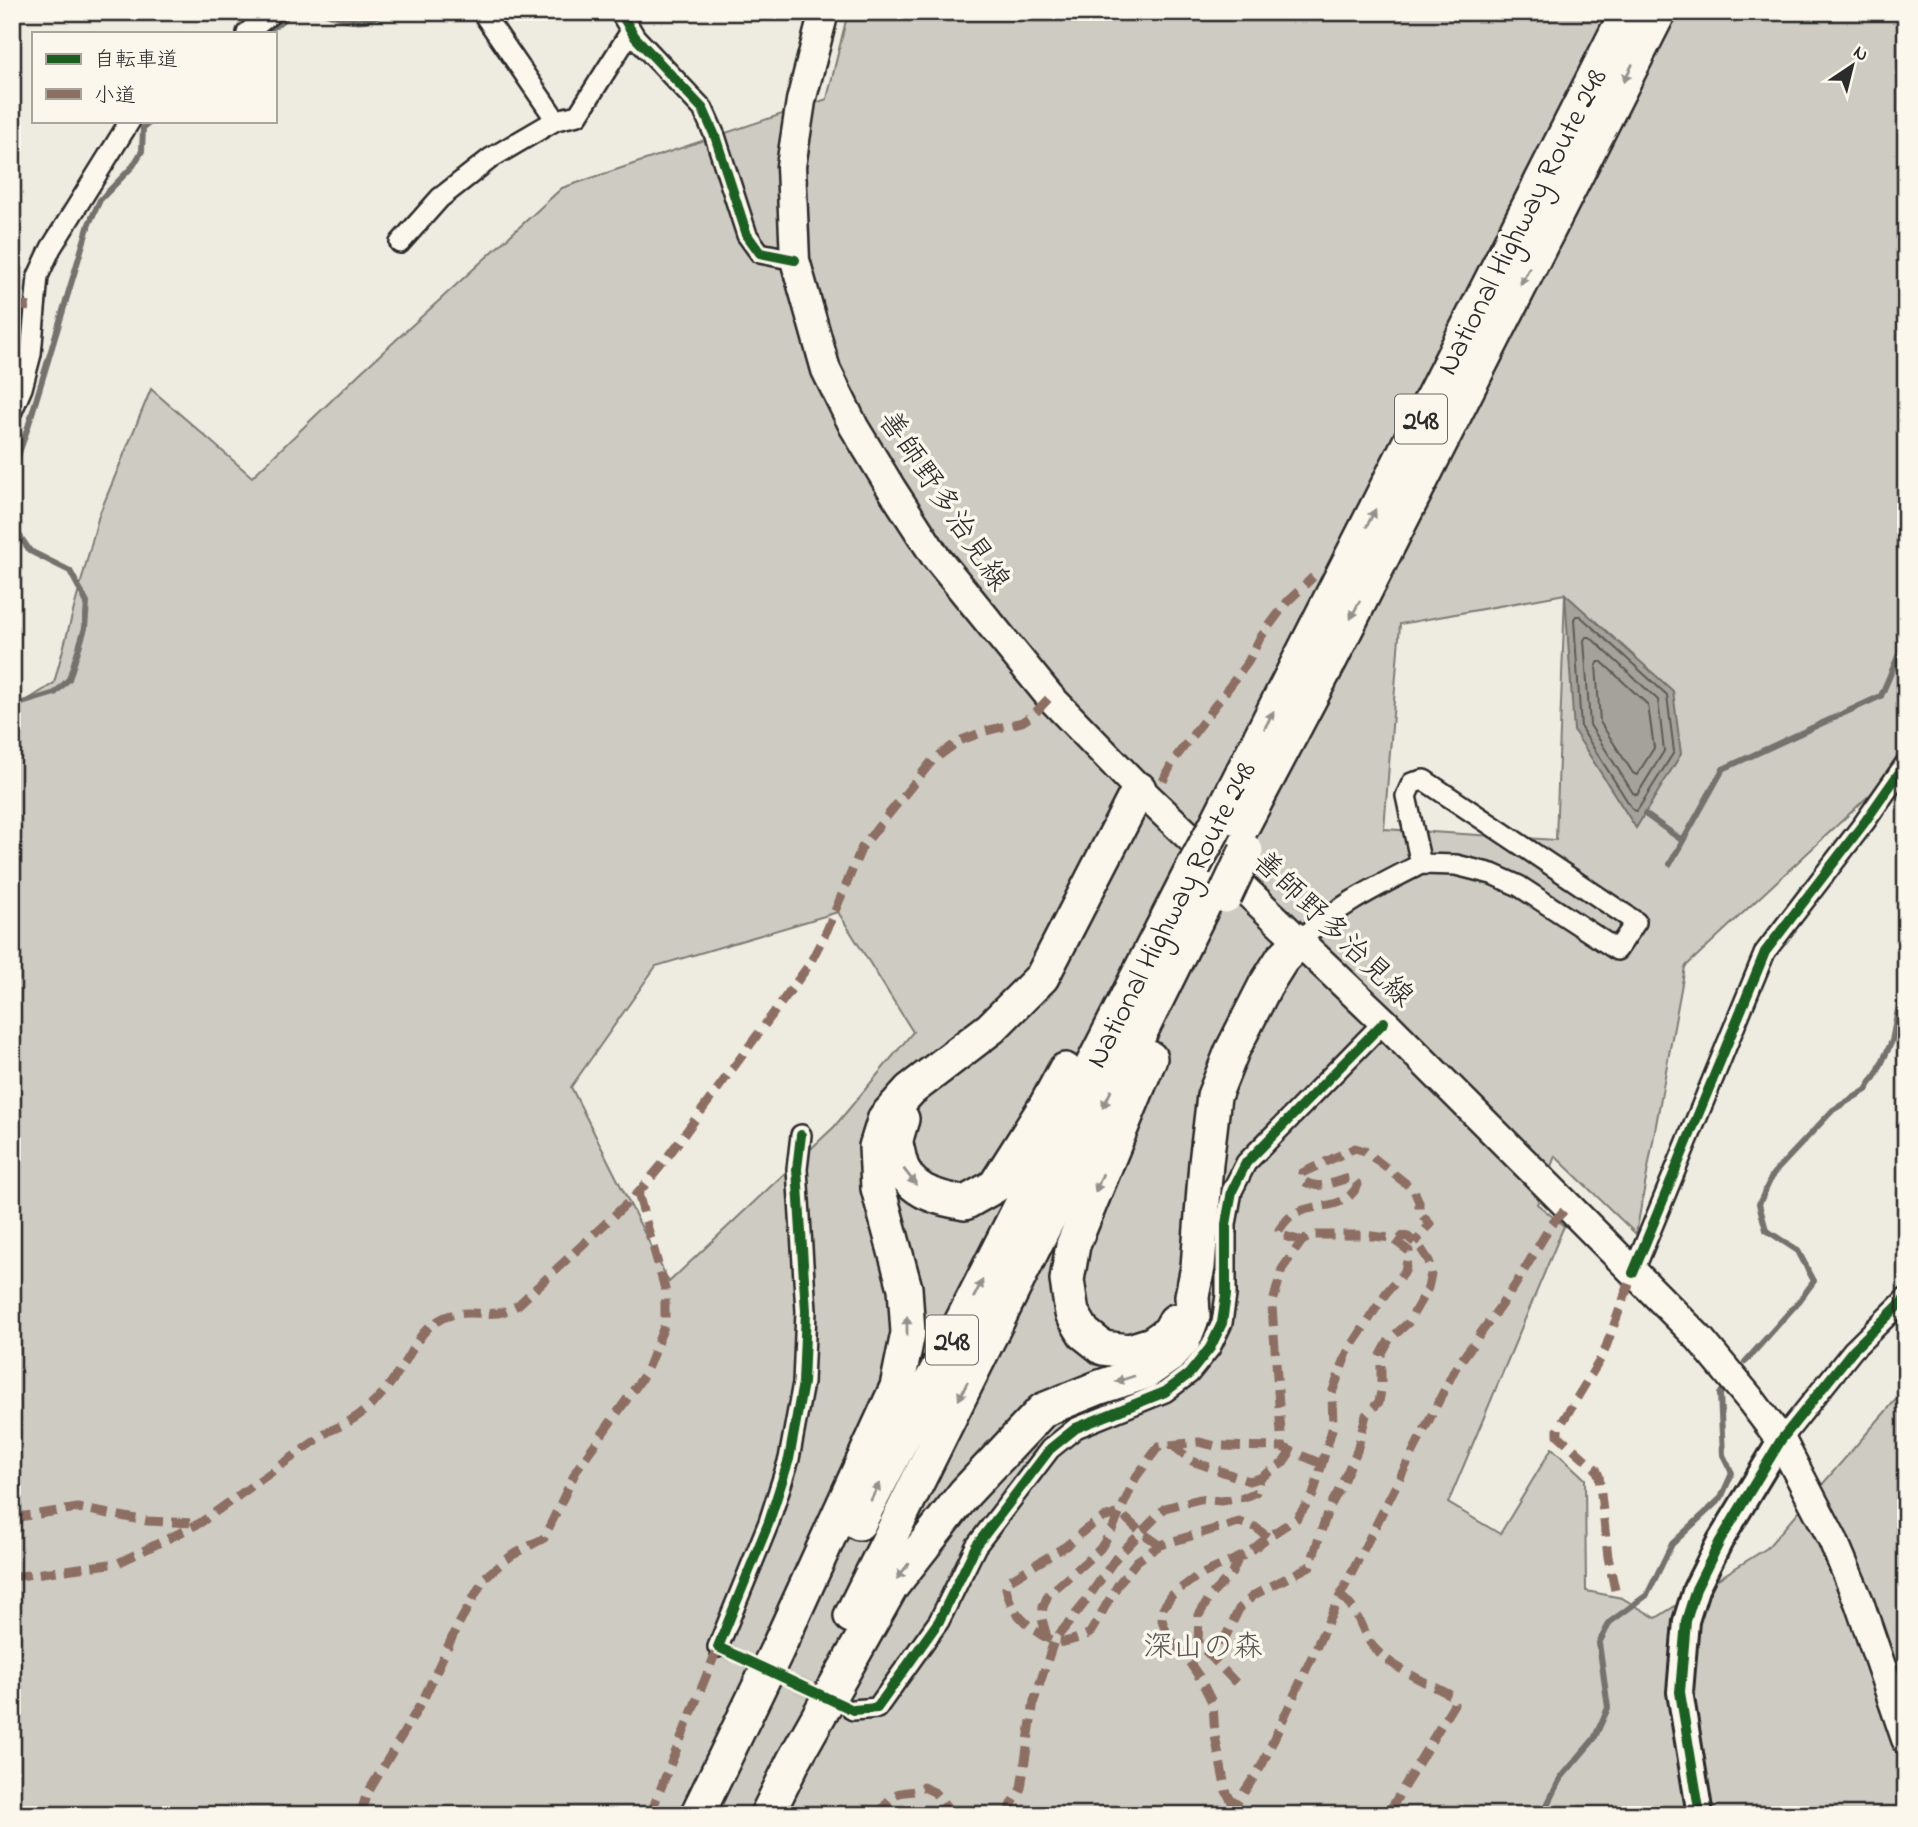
<svg xmlns="http://www.w3.org/2000/svg" width="1918" height="1827" font-family="'Indie Flower','Klee One',sans-serif">
<rect width="100%" height="100%" fill="#eeebe0"/>
<filter id="ink" filterUnits="userSpaceOnUse"><feTurbulence type="fractalNoise" baseFrequency=".0143" numOctaves="2"/><feDisplacementMap in="SourceGraphic" scale="14" xChannelSelector="R" yChannelSelector="G"/><feConvolveMatrix kernelMatrix="1 2 1 2 8 2 1 2 1" color-interpolation-filters="sRGB"/></filter>
<g filter="url(#ink)">
<path fill="#cecbc2" stroke="#7c7b76" stroke-width="2" fill-rule="evenodd" d="M848,12h1058v749l-221,206 -49,267 -81,-78 -18,48 27,22 -116,277 52,31 52,-86 33,31 1,112 36,7 34,20 111,-70 139,-160v427h-1894v-1105l42,-27 45,-168 52,-126 101,88 108,-104 202,-185 265,-89zM1565,594l-9,246 -172,-11 16,-205zM838,912l75,120 -79,95 -165,155 -98,-195 85,-121z"/>
<path fill="#a4a29a" stroke="#74726e" stroke-width="2" d="M1565,594l108,97 8,63 -45,74 -62,-97z"/>
<g fill="none" stroke-linecap="round" stroke-linejoin="round">
<path stroke="#5b5b57" stroke-width="2" d="M1576,616h4l87,79 7,57 -37,59 -4,-1 -52,-82 -7,-109z
M1586,637h4l68,63 6,51 -27,44 -4,-2 -43,-68 -6,-85z
M1599,662h3l46,43 6,43 -17,27 -4,-2 -33,-51 -4,-57z"/>
<path stroke="#74726e" stroke-width="6" d="M323,12c26,8 37,14 63,0
M266,33l27,-21h7
M12,473l16,-46 61,-203 11,-24 33,-34 9,-15 1,-23 9,-7
M12,516l5,16 13,19 40,20 17,32 -2,25 -16,51 -14,14 -43,13
M1645,814l38,27
M1670,864l53,-95 158,-73 22,-51 3,-2
M1745,1362l55,-62 14,-19 -16,-30 -32,-21 -7,-26 14,-30 60,-64 33,-20 11,-17 15,-32 7,-37 7,-5
M1542,1815l18,-36 34,-40 14,-31 -9,-65 11,-21 37,-27 25,-51 49,-46 11,-25 -9,-18 -3,-61 3,-4"/>
<path stroke="#c7c5bc" stroke-width="19" stroke-dasharray="19 10" stroke-linecap="butt" d="M718,1647l135,63"/>
<defs>
<path id="minor" d="M482,12l74,108 22,-5 53,-84
M620,12l15,25 68,72 12,27 32,99 13,18 35,7
M247,33l26,-21
M400,243l40,-45 51,-40 65,-38
M12,411l10,-23 9,-34 7,-78 13,-28 79,-127
M1300,941c34,-34 78,-55 121,-77l-15,-68 6,-13 12,-3 212,142 -19,28 -98,-64 -27,-12 -36,-9 -35,-1
M1633,1273l132,-321 99,-129 42,-60
M1781,1440l72,-90 53,-52
M718,1647l51,-125 20,-63 14,-76 3,-72 -9,-142 4,-34
M853,1710l24,-2 62,-87 37,-75 74,-97 26,-21 89,-36 24,-18 21,-26 12,-25 4,-28v-71l6,-33 14,-28 138,-141"/>
<path id="tertiary" d="M1700,1815l-20,-123 6,-71 10,-32 24,-48 61,-101"/>
<path id="secondary" d="M824,12l-23,89 -10,65 4,94 31,110 28,57 37,61 44,68 115,141 89,92 245,233 184,184 132,133 50,60 31,41 52,100 26,62 47,137"/>
<path id="trunk" d="M1216,825l411,-813
M1234,842l93,-176 332,-654
M1150,1058l-77,187 -6,35 5,33 12,20 19,15 26,3 23,-7 17,-12 6,-11
M902,1119c-2,7 -5,15 -6,22 0,5 2,11 3,16 6,34 37,41 66,46l30,-17 50,-79 20,-37
M859,1523l335,-657
M851,1616l363,-732
M697,1815l80,-165 120,-263 11,-54 -3,-45 -27,-100 -2,-41 9,-29 25,-28 81,-62 51,-51 97,-188
M767,1815l27,-55 97,-173 74,-94 78,-83 57,-23 46,-15 23,-16 15,-17 9,-23 -1,-20 6,-29 8,-104 8,-67 18,-45 33,-65 17,-27 18,-18"/>
</defs>
<use href="#minor" stroke="#2b2b2b" stroke-width="24"/>
<use href="#tertiary" stroke="#2b2b2b" stroke-width="30"/>
<use href="#secondary" stroke="#2b2b2b" stroke-width="33"/>
<use href="#trunk" stroke="#2b2b2b" stroke-width="38"/>
<use href="#minor" stroke="#fbf7ec" stroke-width="19"/>
<use href="#tertiary" stroke="#fbf7ec" stroke-width="24"/>
<use href="#secondary" stroke="#fbf7ec" stroke-width="28"/>
<use href="#trunk" stroke="#fbf7ec" stroke-width="33"/>
<defs>
<path id="trunk-bridge" d="M1194,866l22,-41
M1225,896l21,-45"/>
</defs>
<use href="#trunk-bridge" stroke="#2b2b2b" stroke-width="38" stroke-linecap="butt"/>
<use href="#trunk-bridge" stroke="#fbf7ec" stroke-width="33"/>
<path stroke="#8d6e63" stroke-width="9" stroke-dasharray="18 9" stroke-linecap="butt" d="M12,303l22,5
M1163,781l10,-20 75,-99 12,-24 27,-36 26,-25
M1302,1241l-21,-6 -2,-5c3,-4 7,-10 11,-13 22,-17 53,-3 68,-32l-6,-7c-18,2 -35,15 -51,1l1,-6 53,-25 10,3 49,39 5,12v10l11,12 -15,19
M1171,1444l21,17 57,20 11,-3
M12,1518l66,-10 69,13 49,2
M1160,1545l-19,-13 -21,-19 -17,5 -17,11 -20,17 -56,34 -4,8c2,9 5,18 11,25 8,11 32,31 46,29 9,-1 19,-5 27,-9l29,-50 18,-22 23,-16 79,-23 16,5 13,10
M12,1577l106,-14 82,-40 129,-92c38,-15 56,-37 77,-71 8,-13 16,-30 30,-38 20,-14 40,-7 62,-9 7,-1 14,-5 20,-8l120,-112 22,-26 149,-202 18,-35 35,-83 70,-86 27,-20 27,-10 36,-9 12,-8 16,-17
M1615,1590l-7,-33 -9,-81 -3,-7 -38,-34v-6l45,-74 30,-82
M1340,1596c20,12 20,38 36,54 21,21 51,32 76,46l2,8 -67,111
M1047,1637l-5,-18 1,-12 5,-12 52,-46 12,-19 24,-53 23,-31 40,-4 17,4 66,1 40,17
M1221,1646l18,-37 15,-14 56,-29 18,-56 10,-18 19,-41 9,-36 13,-13 2,-11v-36l8,-15 19,-17 20,-35 3,-14 -2,-13 -9,-14 -12,-10 -5,-1 -6,6
M1236,1683l-38,-40 1,-28 12,-20 21,-22 7,-16
M1234,1806l-8,-15 -11,-55 -2,-32 -13,-26 -15,-22 -18,-22 -5,-14 1,-12 9,-13 24,-18 51,-23 21,-17 29,-19 16,-23 20,-69 -1,-33 15,-40 39,-60 19,-22 4,-20 -18,-13 -29,-3h-49l-11,6 -20,28 -10,37 10,141
M360,1815l6,-19 57,-96 34,-73 28,-50 26,-21 33,-18 33,-69 68,-95 20,-50v-35l-27,-96
M650,1815l68,-168
M879,1815c6,-9 10,-19 21,-22 12,-3 11,1 23,-6l11,5 20,23
M1006,1815l15,-27 13,-87 20,-60 29,-36 32,-46 50,-51 35,-9 21,2 24,-4 11,-5 4,-14 23,-15 8,-12
M1229,1815l33,-50 78,-169 115,-227 59,-82 37,-62 17,-19"/>
<defs>
<path id="cycleway" d="M620,12l15,25 68,72 12,27 32,99 13,18 35,7
M801,1135l-4,34 9,142 -3,72 -14,76 -20,63 -51,125 135,63 24,-2 62,-87 37,-75 74,-97 26,-21 89,-36 24,-18 21,-26 12,-25 4,-28v-71l6,-33 14,-28 138,-141
M1633,1273l132,-321 99,-129 42,-60
M1700,1815l-20,-123 6,-71 10,-32 24,-48 61,-101 72,-90 53,-52"/>
</defs>
<use href="#cycleway" stroke="#fbf7ec" stroke-width="15"/>
<use href="#cycleway" stroke="#1b5e20" stroke-width="10"/>
</g>
<defs><path id="oneway-solid" d="M-6-.8H1V-3.2L6.5 0L1 3.2V.8H-6Z" transform="scale(1.75)"/></defs>
<g fill="#93918c">
<use href="#oneway-solid" transform="translate(1628 73) rotate(117)"/>
<use href="#oneway-solid" transform="translate(1525 276) rotate(117)"/>
<use href="#oneway-solid" transform="translate(1371 518) rotate(-63)"/>
<use href="#oneway-solid" transform="translate(1355 610) rotate(117)"/>
<use href="#oneway-solid" transform="translate(1269 720) rotate(-63)"/>
<use href="#oneway-solid" transform="translate(1107 1099) rotate(116)"/>
<use href="#oneway-solid" transform="translate(910 1177) rotate(52)"/>
<use href="#oneway-solid" transform="translate(1099 1183) rotate(112)"/>
<use href="#oneway-solid" transform="translate(978 1289) rotate(-63)"/>
<use href="#oneway-solid" transform="translate(907 1326) rotate(-90)"/>
<use href="#oneway-solid" transform="translate(1125 1379) rotate(162)"/>
<use href="#oneway-solid" transform="translate(963 1391) rotate(116)"/>
<use href="#oneway-solid" transform="translate(875 1492) rotate(-63)"/>
<use href="#oneway-solid" transform="translate(903 1571) rotate(128)"/>
</g>
</g>
<g text-anchor="middle" stroke-width="7" stroke-linejoin="round" paint-order="stroke">
<g fill="#fbf7ec" stroke="#696865" stroke-width="2">
<rect x="1395" y="394.5" width="52" height="49" rx="5"/>
<rect x="926" y="1315.5" width="52" height="49" rx="5"/>
</g>
<g font-size="28" font-weight="bold" fill="#2b2b2b">
<text x="1421" y="429">248</text>
<text x="952" y="1350">248</text>
</g>
<g font-size="30" fill="#2b2b2b" stroke="#fbf7ec">
<text transform="translate(1521 221) rotate(-63)" y="10">National Highway Route 248</text>
<text transform="translate(945 500) rotate(56)" y="10">善師野多治見線</text>
<text transform="translate(1170 914) rotate(-63)" y="10">National Highway Route 248</text>
<text transform="translate(1334 928) rotate(44)" y="10">善師野多治見線</text>
</g>
<g font-size="30" fill="#545351" stroke="#fbf7ec">
<text x="1203" y="1656">深山の森</text>
</g>
</g>
<rect width="1918" height="1827" fill="none" stroke="#fbf7ec" stroke-width="42"/>
<rect x="21" y="21" width="1876" height="1785" fill="none" stroke="#2b2b2b" stroke-width="2.5" filter="url(#ink)"/>
<rect x="32" y="32" width="245" height="91" fill="#fbf7ec" stroke="#a8a59f" stroke-width="2"/>
<rect x="46" y="54" width="35" height="10" fill="#1b5e20" stroke="#a8a59f" stroke-width="2"/>
<text x="94" y="66" font-size="21" fill="#2b2b2b">自転車道</text>
<rect x="46" y="89" width="35" height="10" fill="#8d6e63" stroke="#a8a59f" stroke-width="2"/>
<text x="94" y="102" font-size="21" fill="#2b2b2b">小道</text>
<g transform="translate(1852 66) rotate(35)" stroke="#fbf7ec" stroke-width="5" paint-order="stroke">
<path d="M0-5L12 26L0 18L-12 26Z" fill="#2b2b2b"/>
<text y="-10" font-size="19" font-weight="bold" text-anchor="middle" fill="#2b2b2b">N</text>
</g>
</svg>
